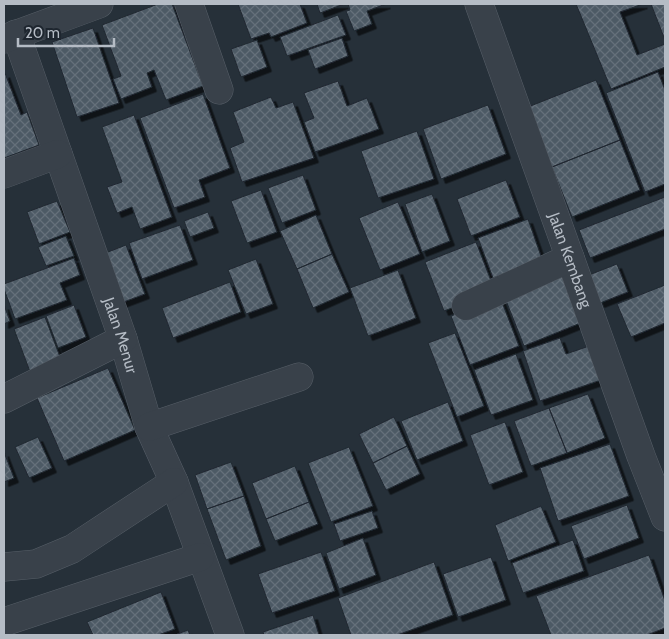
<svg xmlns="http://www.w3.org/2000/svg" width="669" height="639" font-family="Cabin,sans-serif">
<defs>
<pattern id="building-cross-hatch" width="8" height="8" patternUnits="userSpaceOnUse" patternTransform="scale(1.25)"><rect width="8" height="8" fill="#4e5a65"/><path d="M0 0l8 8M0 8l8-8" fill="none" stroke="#65707a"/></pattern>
<filter id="shadow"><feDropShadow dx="4.5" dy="4.5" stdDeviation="0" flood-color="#0009"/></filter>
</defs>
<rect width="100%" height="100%" fill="#263039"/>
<path fill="url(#building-cross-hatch)" stroke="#202831" filter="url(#shadow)" d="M158,4h14l31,82 -37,14 -12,-30 -7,3 5,14 -31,12 -8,-20 8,-3 -19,-51z
M238,4h62l7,19 -36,14 -2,-4 -18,6z
M317,4h27l-24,9z
M348,4h38l-19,7 5,13 -18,7 -8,-20 4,-1z
M576,4h67l-23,8 17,43 28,-11v23l-54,22z
M651,4h14v36z
M338,15l8,20 -59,21 -7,-19z
M93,28l26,75 -42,14 -25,-75z
M342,38l6,18 -33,13 -7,-19z
M257,40l10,27 -26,10 -10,-28z
M658,72l7,18v94l-20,8 -39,-99z
M5,73l16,42 6,-3 12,33 -35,13v-84z
M596,80l24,60 -68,27 -24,-60z
M338,81l9,25 20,-8 12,31 -64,23 -11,-30 10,-4 -10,-25z
M203,94l27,74 -31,12 6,17 -31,11 -34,-90z
M271,97l5,11 17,-6 21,56 -72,24 -12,-34 14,-6 -11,-30z
M488,105l18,49 -65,25 -18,-50z
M134,115l38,102 -32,12 -8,-22 -15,6 -10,-26 15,-5 -20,-55z
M417,131l17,48 -56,19 -17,-47z
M620,140l20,50 -68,27 -20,-50z
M303,175l13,35 -34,13 -14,-35z
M506,180l14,37 -49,19 -14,-37z
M261,190l16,42 -30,11 -16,-42z
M432,194l18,47 -28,11 -17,-48z
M665,197v32l-75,29 -11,-28z
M57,201l13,31 -31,12 -12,-32z
M398,202l22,52 -40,16 -21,-52z
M208,212l6,16 -24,9 -6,-16z
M316,215l16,39 -35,15 -17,-38z
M528,219l14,40 -49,19 -15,-40z
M180,225l13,35 -51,19 -13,-36z
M66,236l8,20 -28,10 -8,-19z
M476,242l19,49 -51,20 -19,-49z
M126,245l19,49 -24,9 -18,-49z
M332,254l17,38 -36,16 -16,-39z
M74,258l6,17 -20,8 7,17 -52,19 -11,-30v-5z
M256,259l17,45 -27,10 -18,-44z
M617,264l11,28 -28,11 -11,-28z
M398,270l18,48 -48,18 -18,-48z
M562,270l21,52 -59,24 -21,-53z
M230,282l11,30 -68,26 -11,-30z
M665,285v38l-34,14 -14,-33z
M500,297l19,49 -49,19 -19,-49z
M4,305l6,16 -6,3z
M74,305l12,32 -28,11 -12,-32z
M45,317l18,48 -31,12 -18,-48z
M455,333l29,73 -27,11 -29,-74z
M560,338l6,16 26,-9 12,34 -64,22 -17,-50z
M516,354l17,46 -42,15 -17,-45z
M108,368l27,62 -71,31 -27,-63z
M588,394l17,44 -38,15 -18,-45z
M448,402l15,39 -46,19 -16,-39z
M549,408l18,45 -36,13 -17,-45z
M394,417l13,29 -34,17 -14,-29z
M505,422l18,50 -34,13 -19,-50z
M38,437l14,31 -23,10 -14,-31z
M610,444l19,52 -71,25 -18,-53z
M407,446l13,28 -34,16 -13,-27z
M349,447l24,59 -42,16 -23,-59z
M4,452l10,26 -10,4z
M231,462l13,34 -37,13 -12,-34z
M295,466l14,36 -43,17 -14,-36z
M244,496l17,50 -35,14 -19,-51z
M309,502l9,22 -43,17 -9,-22z
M627,505l12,33 -55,21 -13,-33z
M541,506l15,36 -48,19 -13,-36z
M372,511l6,17 -38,13 -6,-17z
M363,538l13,37 -37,14 -13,-36z
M573,540l11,31 -61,22 -11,-30z
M321,552l14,39 -63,22 -14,-39z
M649,555l16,46v27l-18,7h-96l-15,-39z
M491,557l15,43 -48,17 -15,-43z
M434,562l19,53 -56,20h-46l-13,-37z
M161,592l14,37 -17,6h-65l-6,-13z
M313,615l6,20h-55l-1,-3z
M188,630l2,5h-15z"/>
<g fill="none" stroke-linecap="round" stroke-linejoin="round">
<defs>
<g id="minor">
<path d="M189,4l30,86"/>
<path id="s1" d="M479,4l162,452 24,61"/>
<path id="s2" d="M16,34l107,305 26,88 25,55 56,153"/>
<path d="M4,39l95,-35"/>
<path d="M4,174l54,-20"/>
<path d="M466,306l104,-48"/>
<path d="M4,399l119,-60"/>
<path d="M149,427l150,-50"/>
<path d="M4,567l32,-3 36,-15 102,-67"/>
<path d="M4,622l196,-65"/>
</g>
</defs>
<use href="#minor" stroke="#575f68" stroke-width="29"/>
<use href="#minor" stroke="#39414a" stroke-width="28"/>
</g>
<g text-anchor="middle" stroke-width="4" stroke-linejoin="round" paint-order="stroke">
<g font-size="16" fill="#b5bcc5" stroke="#1e262f">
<text dy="6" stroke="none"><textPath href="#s1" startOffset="272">Jalan Kembang</textPath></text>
<text dy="6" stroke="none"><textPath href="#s2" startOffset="319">Jalan Menur</textPath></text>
</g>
</g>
<rect width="669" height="639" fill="none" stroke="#b5bcc5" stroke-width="10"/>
<path d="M18 38v8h96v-8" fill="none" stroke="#b5bcc5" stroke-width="2.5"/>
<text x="25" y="38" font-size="15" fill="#b5bcc5" stroke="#1e262f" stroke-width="4" paint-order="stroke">20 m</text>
</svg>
